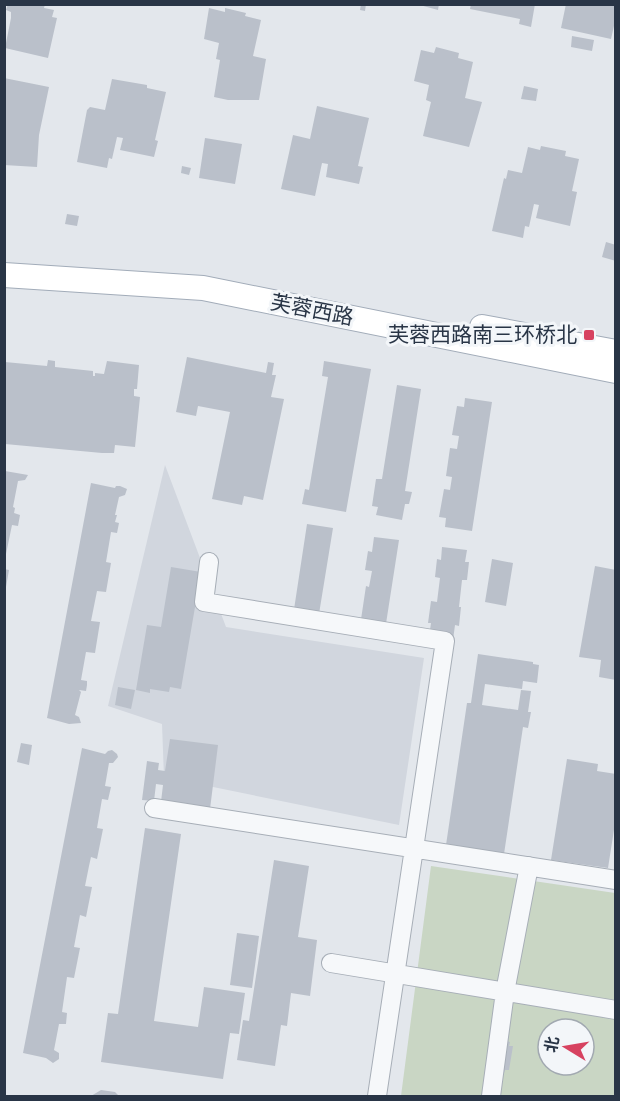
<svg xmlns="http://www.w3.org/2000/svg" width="620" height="1101" font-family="Signika,'Noto Sans SC',sans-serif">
<rect width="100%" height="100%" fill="#e3e7ec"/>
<path fill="#d1d6de" d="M165,465l61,162 198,31 -25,167 -235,-48 -2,-53 -54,-18z"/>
<path fill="#c9d6c4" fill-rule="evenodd" d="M431,866l184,27v203h-214zM548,1029h36v36h-36z"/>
<path fill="#bac0ca" d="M8,4h37l-1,4 10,2 -2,7 5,1 -9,40 -43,-10 6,-30v-6l-5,-2z
M361,4h5l-1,7 -5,-1z
M416,4h23l-1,6z
M471,4h64l-4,23 -12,-3 1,-5 -50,-10z
M566,4h50v13l-5,22 -50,-11z
M209,8l16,4v-4l21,5 -1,3 16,4 -8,36 13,3 -7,41h-31l-14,-3 6,-37 -4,-1 3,-16 -15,-4z
M572,36l22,4 -2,11 -21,-4z
M436,47l23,6 -1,5 15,4 -8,36 17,4 -13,45 -46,-11 8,-34 -5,-2 3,-15 -15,-4 7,-31 13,3z
M4,78l45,9 -10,48 -2,32 -33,-2z
M112,79l35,6v3l19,4 -11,48 3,1 -4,16 -34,-7 3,-12 -6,-1 -5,22 -3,-1 -2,10 -30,-6 10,-52 3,-3 15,3z
M524,86l14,3 -2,12 -15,-2z
M317,106l52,12 -11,48 5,1 -4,17 -33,-7 2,-13 -6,-1 -7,33 -34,-7 12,-54 17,4z
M205,138l37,6 -7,40 -36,-6z
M541,146l25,5 -1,5 14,3 -7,32 5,1 -7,34 -34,-8 3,-13 -5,-1 -5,23 -4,-1 -2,12 -31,-7 12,-53 2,1 2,-9 14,3 6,-26 12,3z
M182,166l9,2 -2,7 -8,-2z
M67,214l12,2 -2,10 -12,-2z
M606,242l10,3v16l-14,-4z
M187,357l79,16 2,-11 6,1 -2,12h4l-5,22 13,2 -21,101 -19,-4 -2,9 -30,-6 18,-87 -32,-6 -2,10 -20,-4z
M48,360l7,1v6l38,4v5h2v-3l9,1 3,-13 32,4 -2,24h-3v7l6,1 -5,50 -20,-2 -1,8h-12l-97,-9v-82l42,4z
M324,361l47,8 -25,143 -44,-8 3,-15 4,1 19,-113 -6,-1z
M397,385l24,4 -16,102 7,1 -3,12h-4l-3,16 -26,-5 2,-8 -6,-1 4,-27h6z
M465,398l27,4 -20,129 -27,-4 1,-9 -7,-1 5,-28 6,1 2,-13 -6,-1 4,-28 7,1 2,-13 -7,-1 5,-29 7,1z
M5,471l23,4 -3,5 -7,1 -5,26 2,1 -1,5 6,2 -2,11 -6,-1 -6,29z
M91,483l24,5 1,-2h4l7,3 -2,6 -6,2 -4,18h2l-2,7 4,1 -2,10 -6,-1 -5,30 5,1 -5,29 -9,-1 -6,30 9,1 -5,31 -9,-1 -5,28 6,1v4l-1,6 -7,-1 2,2 -6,23 4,2 2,6 -12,1 -22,-6z
M307,524l26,4 -15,92 -25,-4z
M374,537l25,3 -14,90 -25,-4 6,-40 3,1 3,-16 -7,-1 3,-19 4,1z
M442,547l25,3 -2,12h4l-2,18h-5l-3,27h2l-2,19 -4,-1 -2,15 -24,-3 2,-14h-3l3,-22 6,1 3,-24 -5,-1 2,-18 4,1z
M492,559l21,4 -7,43 -21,-4z
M595,566l21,4v110l-17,-3 2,-17 -22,-3z
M171,567l30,5 -20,117 -11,-2 -1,5 -19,-3v4l-14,-3 11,-65 14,2z
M4,569l5,1 -3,17h-2z
M478,654l55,8v2l6,1 -2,18 -14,-2 -1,8 -37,-5 -3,21 36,5 3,-20 10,1 -3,21h3l-3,16 -5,-1 -19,127 -58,-9 21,-142h4z
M118,687l17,3 -4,19 -16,-4z
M170,739l48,6 -9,72 -49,-7 3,-25 -7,-1 -2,17 -12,-1 5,-39 12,2 -1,7 7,1z
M21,743l11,2 -3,20 -12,-3z
M82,748l23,6 3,-3 4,-1 5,4 1,3 -5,6h-4l-4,23 6,1 -3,13 -6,-1 -5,29 6,1 -6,30 -6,-2 -2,9 -4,20 7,1 -6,30 -6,-2 -6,32 6,1 -6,30 -7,-1 -5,35 5,1 -1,11h-7l-5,26 5,3v6l-6,4 -7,-5 -23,-5z
M567,759l31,5 -1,7 19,3v43l-8,51 -57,-8z
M145,828l36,6 -27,187 44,6 6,-40 41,6 -6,41 -9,-1 -7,46 -122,-17 7,-49 10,1z
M274,860l35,6 -11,71 19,3 -7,56 -19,-3 -4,33 -6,-1 -6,41 -38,-6 6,-40 6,1z
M237,933l22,3 -7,52 -22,-3z
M506,1041l4,1 -1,4h4l-4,24h-4l-1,3 -4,-1z
M101,1090l14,2 4,4h-28z"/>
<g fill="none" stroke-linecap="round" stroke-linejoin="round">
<defs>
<path id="minor" d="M209,562l-5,40 241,39 -68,455
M154,808l462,72
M331,963l285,47
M491,1096l14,-104 24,-126"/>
<path id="major" d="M4,275l199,13 413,83
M482,327l134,25"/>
</defs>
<use href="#minor" stroke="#a7aeb7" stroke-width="20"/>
<use href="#major" stroke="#a2acb9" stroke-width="26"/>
<use href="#minor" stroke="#f6f8fa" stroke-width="18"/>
<use href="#major" stroke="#fff" stroke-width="24"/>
</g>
<rect fill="#d74260" stroke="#f3f6f9" stroke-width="2" x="583" y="329" width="12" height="12" rx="3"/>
<g text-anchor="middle" stroke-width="6" stroke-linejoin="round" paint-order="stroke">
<g font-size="21" fill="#293546" stroke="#f3f6f9">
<text transform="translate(312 310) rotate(11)" y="7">芙蓉西路</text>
</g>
<g font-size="21" fill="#293546" stroke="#f3f6f9" text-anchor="end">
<text x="577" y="342">芙蓉西路南三环桥北</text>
</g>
</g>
<rect width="620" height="1101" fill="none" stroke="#293546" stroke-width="12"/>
<g transform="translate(566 1047) rotate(281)"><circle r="28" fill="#f3f6f9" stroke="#a2a9b1" stroke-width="1.5"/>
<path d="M0-4.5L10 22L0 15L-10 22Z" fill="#d74260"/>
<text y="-9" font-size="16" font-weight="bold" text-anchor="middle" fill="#293546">北</text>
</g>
</svg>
